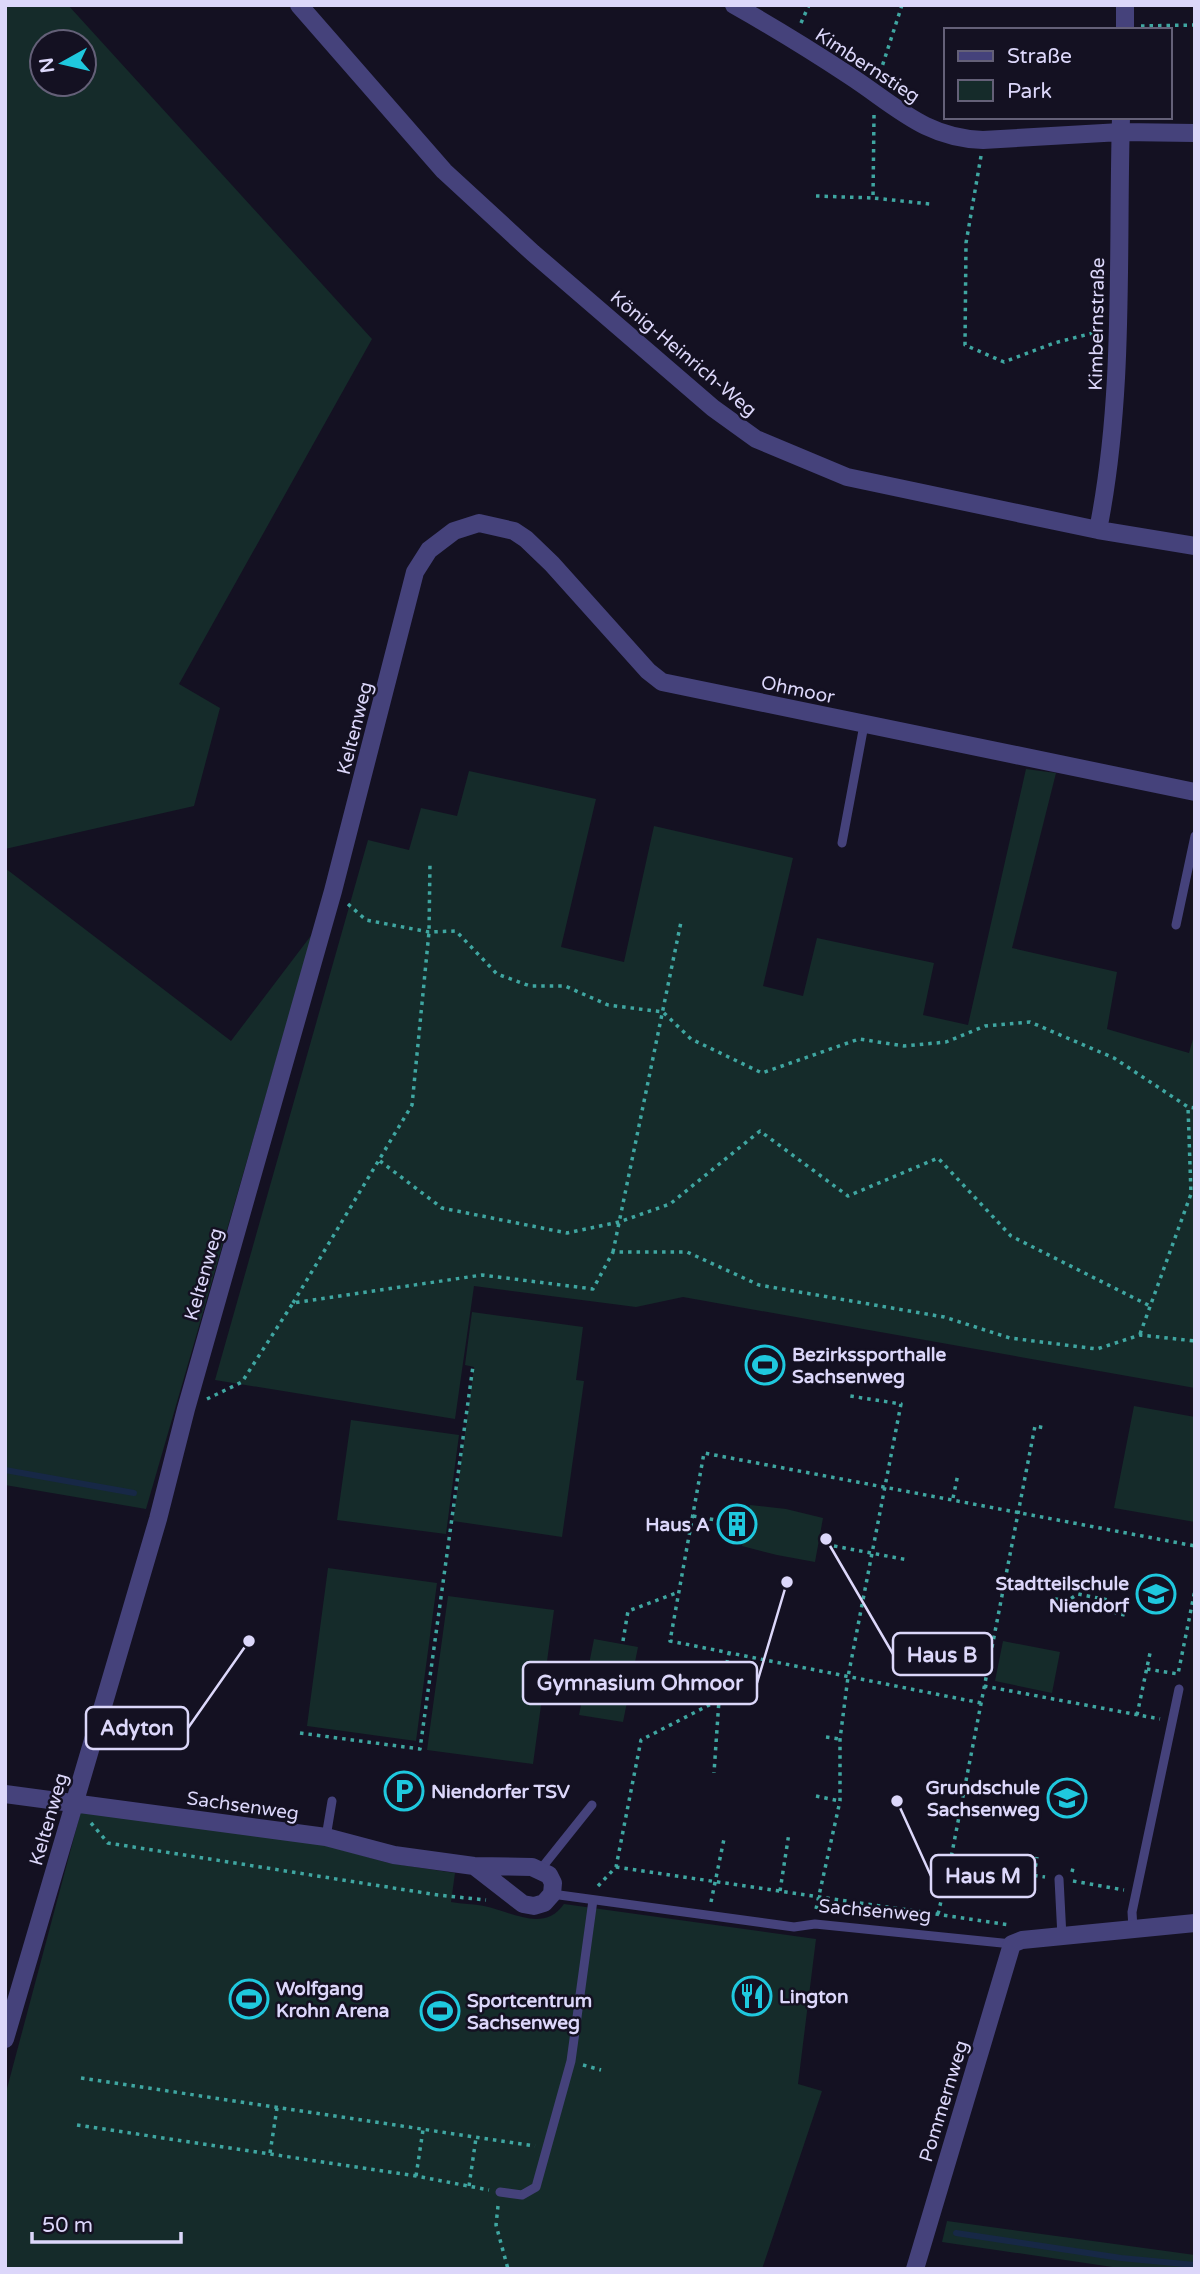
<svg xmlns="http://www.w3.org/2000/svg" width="1200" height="2274" font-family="'Varela Round',sans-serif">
<rect width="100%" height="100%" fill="#141122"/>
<path fill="#152b2a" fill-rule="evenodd" d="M5,5h63l304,334 -193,345 41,24 -26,98 -189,43zM42,42h42v42h-42z
M1026,769l30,4 -44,175 105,24 -10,57 82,24 6,-21v356l-512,-91 -47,10 -162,-21 -19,133 -240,-39 153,-540 41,10 12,-42 36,8 12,-45 127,28 -35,148 63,15 30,-136 139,32 -30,128 40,10 14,-58 117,25 -11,52 45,10z
M5,868l226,173 82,-108 -167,576 -141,-24z
M472,1312l111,15 -7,53 8,1 -22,156 -109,-16 21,-154 -9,-2z
M1134,1406l61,11v105l-81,-14z
M351,1420l108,15 -13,99 -109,-14z
M750,1505l36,4 37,9 -8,44 -38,-7 -35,-9z
M328,1568l109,15 -21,158 -109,-15z
M448,1596l106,14 -21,154 -106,-14z
M594,1639l44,8 -15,75 -44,-7z
M1003,1641l57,11 -8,41 -57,-12z
M81,1811l243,34 65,18 66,10 -4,29c11,2 23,2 33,4 28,6 60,27 80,-2l252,35 -18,145 24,7 -60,178h-757v-173z
M947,2221l248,34v14h-69l-184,-27z"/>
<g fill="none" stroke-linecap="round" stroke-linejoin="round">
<path stroke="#172846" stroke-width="6" d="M5,1470l129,23
M956,2233l165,25 74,7"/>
<path stroke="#3fa6a1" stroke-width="3.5" stroke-dasharray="3.5 5" stroke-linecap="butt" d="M801,23l8,-18
M1141,26l54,-1
M880,73l22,-68
M874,115l-1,83 57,6
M981,156l-15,87 -1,102 39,17 50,-19 47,-12
M816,196l57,2
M348,904l18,16 63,12 27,-1 41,43 33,12h35l43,19 55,7 28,27 71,34 97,-34 45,7 42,-4 39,-16 45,-4 84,36 74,49 7,1
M380,1161l62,47 125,25 52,-11 51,-18 90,-73 88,65 90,-38 73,78 139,70
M613,1252l68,-330
M293,1303l119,-198 17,-173 1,-69
M1140,1334l51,-140 -3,-87
M207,1399l35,-17 51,-79 189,-28 111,14 20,-37h74l72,33 185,32 66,21 87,11 43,-14 55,6
M953,1498l5,-24
M693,1516l34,6
M834,1546l74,14
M1005,1580l37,6
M1055,1599l12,2 11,-7 30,6 8,13 13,3
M623,1641l5,-30 51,-19
M1147,1669l31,5 17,-84
M615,1680l104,20 -5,73
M984,1686l176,33
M981,1703l-311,-62 34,-188 491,93
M1137,1715l13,-62
M300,1733l120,16 53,-383
M826,1737l14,2
M816,1796l24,5
M91,1823l17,20 330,52 48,5
M950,1863l95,14
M616,1867l394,58
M1072,1872l2,-8
M1034,1875l3,-18
M1073,1881l51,9
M598,1886l18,-19 25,-127 78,-40 10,-47
M780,1891l9,-58
M711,1902l13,-63
M816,1909l24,-108v-62l8,-62 53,-273 -51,-8
M938,1914l12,-51 85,-437 10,2
M583,2065l18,5
M81,2078l454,68
M77,2125l339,51 73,14
M270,2153l7,-45
M416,2176l7,-46
M469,2186l7,-48
M498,2206l-2,19 12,44"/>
<path stroke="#45427b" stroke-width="9" d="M842,843l22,-118
M1176,925l19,-89
M326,1837l6,-36
M540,1870l52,-65
M1059,1879l3,58
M552,1894l242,33 21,-3 197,20
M1133,1929l-1,-17 47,-223
M500,2192l22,3 14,-8 35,-126 22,-161"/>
<path stroke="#45427b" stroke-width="18" d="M299,5l145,166 89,82 180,155 43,31 91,38 251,53 97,16
M734,5c39,22 78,46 116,71 46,30 75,62 133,64l138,-8 74,1
M1125,30v-25
M1098,530c27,-135 19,-275 23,-413
M5,1794l321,43 68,18 80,11 58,1 17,8 4,8 -1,11 -8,9 -10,3 -11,-2 -49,-38
M5,2039l153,-520 28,-110 147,-518 82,-319 14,-22 25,-19 25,-8 35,8 12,8 26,25 96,107 14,11 533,110
M915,2269l97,-325 10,-4 173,-17"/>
</g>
<defs>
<symbol id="stadium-ring" viewBox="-11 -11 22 22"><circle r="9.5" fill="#141122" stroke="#1fc8de" stroke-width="1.5"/><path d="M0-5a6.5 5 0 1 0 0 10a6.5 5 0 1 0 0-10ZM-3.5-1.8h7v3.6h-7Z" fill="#1fc8de"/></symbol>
<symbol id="building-ring" viewBox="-11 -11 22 22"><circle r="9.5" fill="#141122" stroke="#1fc8de" stroke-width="1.5"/><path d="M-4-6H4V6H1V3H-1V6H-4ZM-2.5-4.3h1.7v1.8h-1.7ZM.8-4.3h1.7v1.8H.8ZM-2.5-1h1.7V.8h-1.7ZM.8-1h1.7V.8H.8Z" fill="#1fc8de"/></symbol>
<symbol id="school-ring" viewBox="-11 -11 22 22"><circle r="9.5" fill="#141122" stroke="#1fc8de" stroke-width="1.5"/><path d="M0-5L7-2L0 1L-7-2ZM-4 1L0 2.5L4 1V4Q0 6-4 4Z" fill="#1fc8de"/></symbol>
<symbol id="parking-ring" viewBox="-11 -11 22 22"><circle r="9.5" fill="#141122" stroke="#1fc8de" stroke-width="1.5"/><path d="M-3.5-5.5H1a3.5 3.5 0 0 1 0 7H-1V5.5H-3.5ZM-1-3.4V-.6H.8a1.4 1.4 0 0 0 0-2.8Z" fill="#1fc8de"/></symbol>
<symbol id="restaurant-ring" viewBox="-11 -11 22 22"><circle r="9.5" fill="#141122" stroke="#1fc8de" stroke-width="1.5"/><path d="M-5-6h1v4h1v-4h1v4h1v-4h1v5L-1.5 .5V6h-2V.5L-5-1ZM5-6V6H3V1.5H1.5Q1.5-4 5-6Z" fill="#1fc8de"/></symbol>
</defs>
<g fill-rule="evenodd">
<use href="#stadium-ring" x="743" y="1343" width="44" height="44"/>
<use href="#building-ring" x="715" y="1502" width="44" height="44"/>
<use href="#school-ring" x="1134" y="1572" width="44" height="44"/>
<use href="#parking-ring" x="382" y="1769" width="44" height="44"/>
<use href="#school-ring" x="1045" y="1776" width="44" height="44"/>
<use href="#restaurant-ring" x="730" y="1974" width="44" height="44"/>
<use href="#stadium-ring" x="227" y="1977" width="44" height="44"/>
<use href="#stadium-ring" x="418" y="1989" width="44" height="44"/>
</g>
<g text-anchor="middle" stroke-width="5" stroke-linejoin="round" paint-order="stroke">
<g font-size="19" fill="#dcd7fa" stroke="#141122">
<text transform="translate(868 65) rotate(33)" y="7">Kimbernstieg</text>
<text transform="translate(1096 324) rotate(-89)" y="7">Kimbernstraße</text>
<text transform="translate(684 353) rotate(40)" y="7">König-Heinrich-Weg</text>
<text transform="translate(798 689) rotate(12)" y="7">Ohmoor</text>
<text transform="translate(354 728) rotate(-76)" y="7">Keltenweg</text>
<text transform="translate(203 1274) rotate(-74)" y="7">Keltenweg</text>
<text transform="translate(243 1805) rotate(8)" y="7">Sachsenweg</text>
<text transform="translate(48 1819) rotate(-74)" y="7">Keltenweg</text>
<text transform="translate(875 1910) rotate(5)" y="7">Sachsenweg</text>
<text transform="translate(943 2101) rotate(-73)" y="7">Pommernweg</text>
</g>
<g font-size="19" font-weight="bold" fill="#dcd7fa" stroke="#141122" text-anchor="start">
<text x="792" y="1361">Bezirkssporthalle<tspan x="792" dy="22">Sachsenweg</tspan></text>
<text x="710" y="1531" text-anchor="end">Haus A</text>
<text x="1129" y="1590" text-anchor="end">Stadtteilschule<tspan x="1129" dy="22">Niendorf</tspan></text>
<text x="1040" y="1794" text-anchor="end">Grundschule<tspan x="1040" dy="22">Sachsenweg</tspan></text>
<text x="431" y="1798">Niendorfer TSV</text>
<text x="276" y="1995">Wolfgang<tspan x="276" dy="22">Krohn Arena</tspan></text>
<text x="779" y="2003">Lington</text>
<text x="467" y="2007">Sportcentrum<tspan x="467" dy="22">Sachsenweg</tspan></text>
</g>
</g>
<path fill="none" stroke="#dcd7fa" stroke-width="2.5" d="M826 1539L893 1654M787 1582L757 1683M249 1641L188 1728M897 1801L931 1876"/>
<g fill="#dcd7fa" stroke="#141122" stroke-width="2.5">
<circle cx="826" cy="1539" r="7"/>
<circle cx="787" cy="1582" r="7"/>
<circle cx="249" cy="1641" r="7"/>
<circle cx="897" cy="1801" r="7"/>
</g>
<g fill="#141122" stroke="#dcd7fa" stroke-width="2.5">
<rect x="893" y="1633" width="99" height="42" rx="7"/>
<rect x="523" y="1662" width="234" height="42" rx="7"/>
<rect x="86" y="1707" width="102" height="42" rx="7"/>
<rect x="931" y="1855" width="104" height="42" rx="7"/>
</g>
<g font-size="21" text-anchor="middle" font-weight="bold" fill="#dcd7fa">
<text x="942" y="1662">Haus B</text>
<text x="640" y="1690">Gymnasium Ohmoor</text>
<text x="137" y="1735">Adyton</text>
<text x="983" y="1883">Haus M</text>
</g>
<rect width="1200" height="2274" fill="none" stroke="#dcd7fa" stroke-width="14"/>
<rect x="944" y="28" width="228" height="91" fill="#141122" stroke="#646078" stroke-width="2"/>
<rect x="958" y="51" width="35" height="10" fill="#45427b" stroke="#646078" stroke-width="2"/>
<text x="1007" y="63" font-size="21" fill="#dcd7fa">Straße</text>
<rect x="958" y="80" width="35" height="21" fill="#152b2a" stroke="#646078" stroke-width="2"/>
<text x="1007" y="98" font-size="21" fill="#dcd7fa">Park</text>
<g transform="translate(63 63) rotate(262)"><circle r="33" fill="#141122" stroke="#646078" stroke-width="2"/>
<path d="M0-5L12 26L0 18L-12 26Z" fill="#1fc8de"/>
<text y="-10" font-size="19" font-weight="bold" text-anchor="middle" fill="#dcd7fa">N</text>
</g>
<path d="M32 2232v10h149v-10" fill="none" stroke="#dcd7fa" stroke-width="3.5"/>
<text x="42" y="2232" font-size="21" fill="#dcd7fa" stroke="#141122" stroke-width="5" paint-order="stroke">50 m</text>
</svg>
